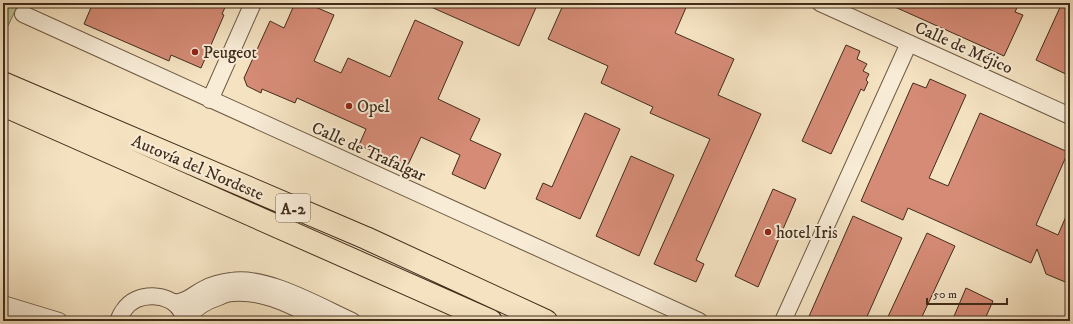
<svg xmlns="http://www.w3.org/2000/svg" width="1073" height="324" font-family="'IM FELL DW Pica',serif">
<rect width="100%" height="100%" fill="#f4e2c1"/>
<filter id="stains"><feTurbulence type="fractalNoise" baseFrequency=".005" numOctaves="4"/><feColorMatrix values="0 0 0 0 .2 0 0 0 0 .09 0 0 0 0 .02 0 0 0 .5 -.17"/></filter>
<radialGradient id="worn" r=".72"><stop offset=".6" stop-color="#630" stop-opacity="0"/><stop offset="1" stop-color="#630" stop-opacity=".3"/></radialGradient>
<path fill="#bbc393" stroke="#7e7857" d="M3,3h16l-16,33z"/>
<path fill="#d58b76" stroke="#412d1b" d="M93,3h134l-5,11 2,1 -23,53 -30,-13 -2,6 -85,-37z
M295,3h11l28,12 -20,46 27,12 7,-15 42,19 25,-57 48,22 -25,57 42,20 -10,21 31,14 -16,35 -33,-15 8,-19 -39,-18 -14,30 -48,-22 7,-16 -69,-31 -2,5 -33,-14 -1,4 -14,-7 -3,-8 26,-57 14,7z
M422,3h116l-19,43z
M564,3h124l-13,30 59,26 -16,36 43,19 -65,146 8,4 -8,18 -42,-18 56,-125 -60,-26 3,-6 -52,-24 7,-17 -60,-27z
M886,3h133l-4,9 8,3 -19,41z
M1062,3h8v73l-34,-16z
M846,45l14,6 -3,8 10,5 -4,7 6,3 -3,6 2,2 -4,9 -3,-2 -30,65 -29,-13z
M930,79l36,16 -37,83 19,8 32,-73 88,39 -32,73 22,10 12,-28v77l-24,-10 -9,-25 -6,14 -123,-55 -5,12 -42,-19 52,-118 13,5z
M585,113l35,16 -40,90 -44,-20 7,-16 9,4z
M631,156l43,19 -35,81 -43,-20z
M773,189l23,10 -38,88 -23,-11z
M853,216l49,22 -37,83h-58z
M927,233l28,13 -35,75h-34z
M966,288l27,13 -9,20h-32z"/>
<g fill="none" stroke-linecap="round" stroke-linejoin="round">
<defs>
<path id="minor" d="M820,3l250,113
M23,14l676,307
M210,100l43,-97
M174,303c15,-2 18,-8 30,-14 7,-4 19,-7 27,-8 35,-6 88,25 121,40
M3,304l56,17
M3,317l13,4
M186,319c9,-11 20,-18 33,-22 4,-2 10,-4 14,-4 32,-3 62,15 90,28
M118,321c2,-4 3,-8 6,-11 12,-19 46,-18 57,1
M783,321l126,-278"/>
<path id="highway" d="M3,83l363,155 180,83
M3,105l488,216"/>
</defs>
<use href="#minor" stroke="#6e5a44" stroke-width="18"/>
<use href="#highway" stroke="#412d1b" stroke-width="24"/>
<use href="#minor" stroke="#f8ecd7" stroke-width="16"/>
<use href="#highway" stroke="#f4e2c1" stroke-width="22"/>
</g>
<g fill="#8f2418" stroke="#f8ecd7" stroke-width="1.5">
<circle cx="195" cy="52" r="4"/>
<circle cx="349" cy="106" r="4"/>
<circle cx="768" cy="232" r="4"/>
</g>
<g text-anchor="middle" stroke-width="4" stroke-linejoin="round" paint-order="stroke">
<rect fill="#f8ecd7" stroke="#786653" stroke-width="1" x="276" y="194" width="34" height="28" rx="3"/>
<g font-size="16" font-weight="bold" fill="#412d1b">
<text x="293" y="214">A-2</text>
</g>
<g font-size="17" fill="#412d1b" stroke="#f8ecd7">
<text transform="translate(964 47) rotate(24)" y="6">Calle de Méjico</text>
<text transform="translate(369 151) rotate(24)" y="6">Calle de Trafalgar</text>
<text transform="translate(198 167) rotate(23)" y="6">Autovía del Nordeste</text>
</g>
<g font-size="17" fill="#412d1b" stroke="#f8ecd7" text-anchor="start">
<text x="203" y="58">Peugeot</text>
<text x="357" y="112">Opel</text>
<text x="776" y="238">hotel Iris</text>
</g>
</g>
<rect width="1073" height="324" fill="none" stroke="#f4e2c1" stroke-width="16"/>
<rect x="4" y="4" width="1065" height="316" fill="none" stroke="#412d1b" stroke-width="2"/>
<rect x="8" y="8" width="1057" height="308" fill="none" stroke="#412d1b"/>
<path d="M927 298v6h80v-6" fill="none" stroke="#412d1b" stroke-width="2"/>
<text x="933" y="298" font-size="12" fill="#412d1b" stroke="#f8ecd7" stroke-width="3" paint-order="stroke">50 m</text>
<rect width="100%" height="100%" filter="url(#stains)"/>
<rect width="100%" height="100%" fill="url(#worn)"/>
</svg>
